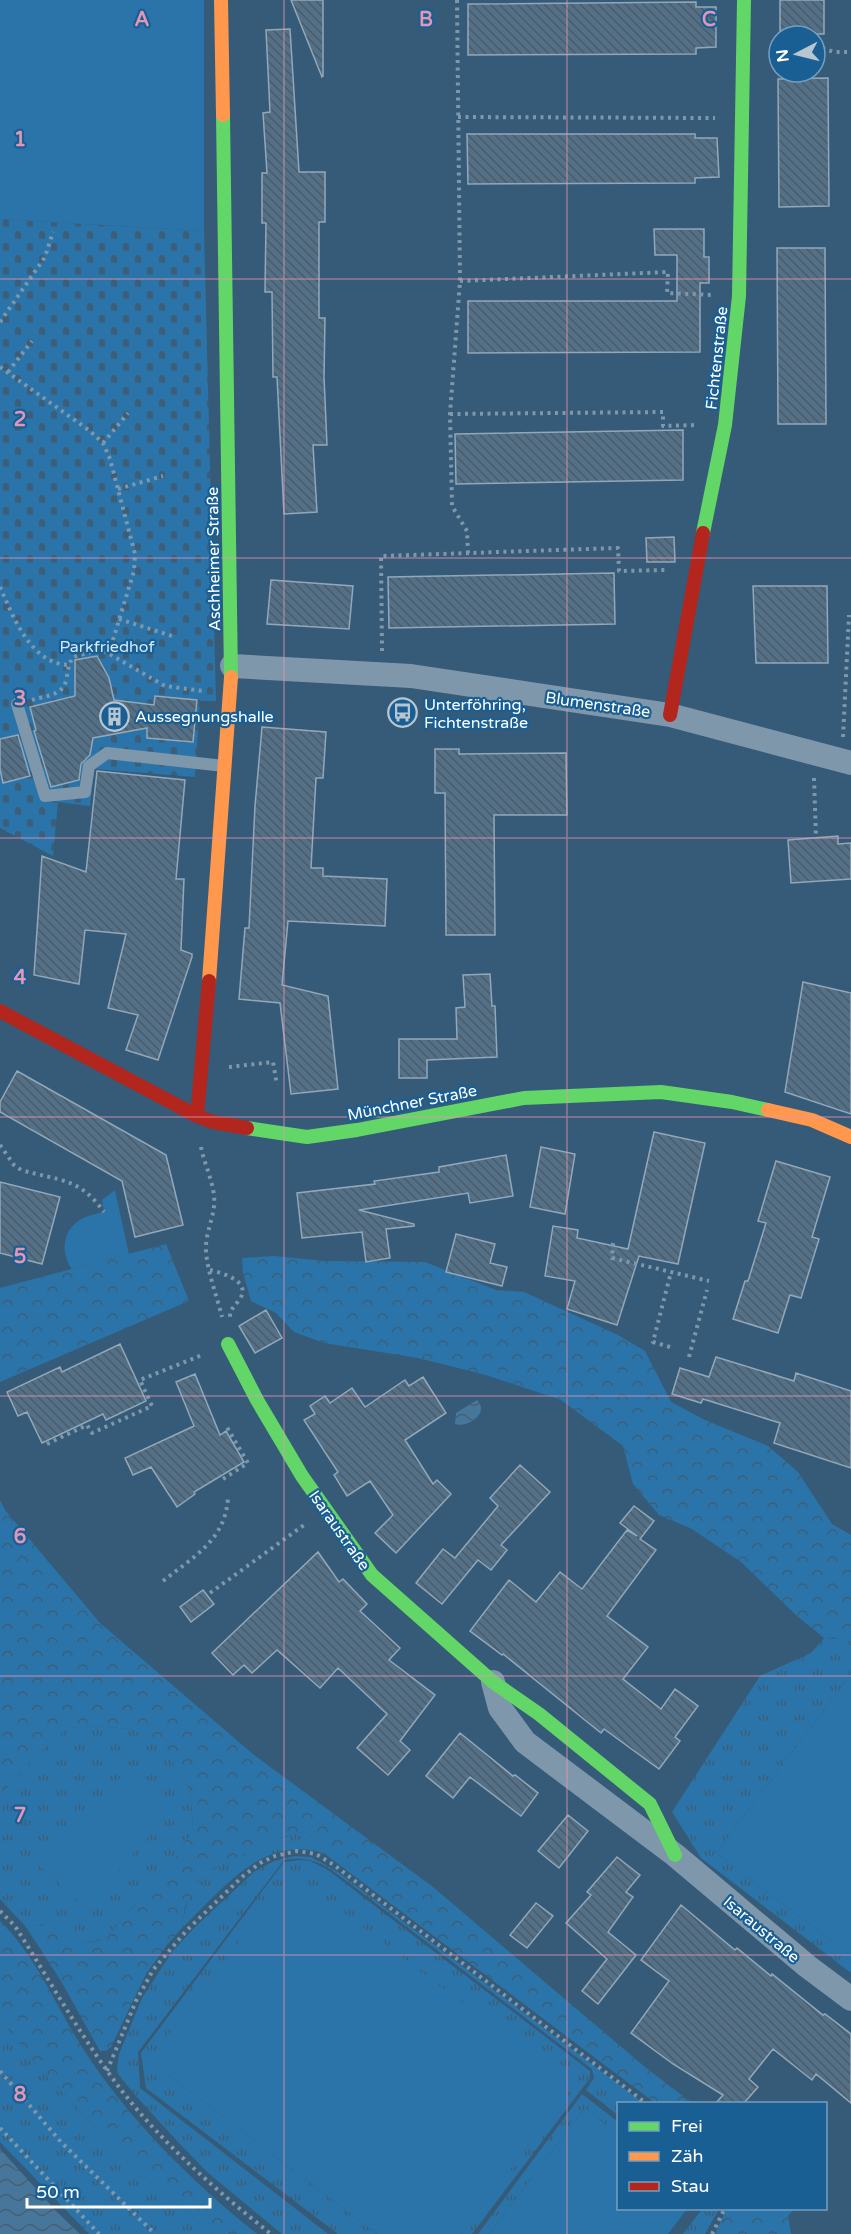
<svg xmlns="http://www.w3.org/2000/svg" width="851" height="2234" font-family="'Varela Round',sans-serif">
<defs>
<pattern id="grass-tufts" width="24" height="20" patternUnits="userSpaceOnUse" patternTransform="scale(1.5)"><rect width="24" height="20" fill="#2a74a9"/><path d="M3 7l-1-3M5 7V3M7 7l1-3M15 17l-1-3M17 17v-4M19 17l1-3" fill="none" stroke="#3d5e76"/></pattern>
<pattern id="forest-crowns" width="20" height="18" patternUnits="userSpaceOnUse" patternTransform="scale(1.5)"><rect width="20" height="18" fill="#2a74a9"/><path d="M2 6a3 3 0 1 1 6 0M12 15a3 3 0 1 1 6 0" fill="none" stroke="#3d5e76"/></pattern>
<pattern id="cemetery-stones" width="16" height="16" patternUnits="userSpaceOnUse" patternTransform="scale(1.5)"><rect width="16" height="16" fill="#2a74a9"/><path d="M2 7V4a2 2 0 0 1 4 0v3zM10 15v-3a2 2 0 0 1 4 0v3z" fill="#3d5e76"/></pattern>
<pattern id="water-waves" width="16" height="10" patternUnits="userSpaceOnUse" patternTransform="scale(1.5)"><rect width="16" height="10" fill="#46779b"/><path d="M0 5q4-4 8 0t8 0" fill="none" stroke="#495f70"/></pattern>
<pattern id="building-back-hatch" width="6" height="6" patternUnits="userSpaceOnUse" patternTransform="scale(1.5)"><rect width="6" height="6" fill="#527087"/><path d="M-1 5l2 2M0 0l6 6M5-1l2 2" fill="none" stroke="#4e5a64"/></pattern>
</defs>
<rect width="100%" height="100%" fill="#355b78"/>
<path fill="url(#grass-tufts)" d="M824,1638l20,1 7,3v32l-135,179 135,103v17l-150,-115 -29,-46 88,-136 51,-23z
M95,1726l36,3 32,17 27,44 3,39 -18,30 -70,80c-25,9 -38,-1 -57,-16l-22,4 -26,-28v-104l41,-45 26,-22z
M304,1832l15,8 6,14c-61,-22 -104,37 -143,74 2,-16 6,-34 17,-47 17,-21 79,-44 105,-49z
M294,1856l17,1 27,15 305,231 -25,1v11l-32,-25 8,-12 -2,-9 -236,-181c-25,-18 -39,-34 -72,-28l-146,192 2,36 188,146h-46l-75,-62 -28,-29 -44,-48 -17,-21 -1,-7 2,-13 23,-56 30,-46 23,-25 60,-56 19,-10z
M301,1860l9,1 18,9 262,201v7l-118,156h-11l111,-147 -423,-27 228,174h-39l-192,-146 -5,-35 143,-191z
M0,2019l36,45 91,98 86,72h-124l-89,-92z
M582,2094l36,28v12l-33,-26 -96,126h-11z
M703,2208l16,1 -14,25h-22z"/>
<path fill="url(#forest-crowns)" d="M166,1244l23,57 -189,81v-94z
M274,1256l51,5 100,1 71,28 28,2 94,43 27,16 26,51 34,18 63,26 30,26 34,52 19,11v107l-7,-3 -20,-1 -27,-22 -56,-54 -49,-33 -33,-14 -26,-31 -10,-38 -62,-46 -75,-25 -68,-17 -94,-15 -30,-11 -18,-19 -25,-12 -8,-28 -1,-15z
M0,1500l5,10 95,113 154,132 179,132 212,180 47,36h-37l-330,-249 -6,-14 -15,-8 -18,4 -64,28 -23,16 -14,27 -3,21 -15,17 -21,29 -35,73 -5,4h-6l-39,-70 -35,-54 22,-4c19,15 32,25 57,16l70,-80 18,-30 -3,-39 -27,-43 -32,-18 -36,-3 -27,2 -27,23 -41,44z
M0,1921c36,35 56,85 82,126 45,71 110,135 175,187h-44l-86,-72 -91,-98 -36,-45z
M727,2208l67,1 -6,7 3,18h-76z"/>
<path fill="url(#cemetery-stones)" d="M0,219l204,12 12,470h-16l-5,76 -101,-8 -4,37 -32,-4 -5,54 -53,-28z"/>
<path fill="#2a74a9" d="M0,0h204v231l-204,-12z
M115,1190l14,64 -57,15c-11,-14 -10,-36 5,-47 7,-6 18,-8 27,-10l-2,-12z
M851,1674v282l-135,-103z
M124,1773l45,41 -84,93 -45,-41z
M291,1873l282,214 -112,147h-84l-228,-174z
M585,2108l33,26v74l69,1 -19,25h-179z"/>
<path fill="url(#water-waves)" d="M477,1400c13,13 -9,28 -22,24l1,-11z
M0,2149l58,64 22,21h-80z"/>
<path fill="url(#building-back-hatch)" stroke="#92a8b8" stroke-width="1.5" d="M291,0h32v76l-1,1z
M780,0h44v34h-44z
M696,2v5h20v40l-20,1v6l-228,1v-51z
M290,29l9,143h26v50h-6v96h6l-1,59 3,68h-14l4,67 -33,2 -7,-137h-4l-1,-85h-7l1,-69h-4v-50h5l-4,-60 7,-1 -4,-82z
M828,78l1,128 -50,1 -1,-128z
M467,134h228v4h22l2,39 -24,1v5l-227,1z
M654,229h50v28h5v26h-9v69l-232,1v-52h209v-46h-22z
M777,248h48l1,176h-48z
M683,430v50l-227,4 -1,-50z
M674,537l1,25h-28l-1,-24z
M614,573l1,51 -226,4 -1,-51z
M271,580l82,6 -4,43 -82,-5z
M753,586h74l1,77h-72z
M97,656l12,22 5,22 40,5 1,-9 42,4 -4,42 -46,-4v-10l-54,10 -3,17 -9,9 -2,16 -28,7 -17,-56 2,-1 -6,-23 45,-11v-36z
M262,727l64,5 -3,46h-7l-5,90h12v8l64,3 -2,47 -97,-5 -6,64 46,11 10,93 -47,5 -11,-91 -41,-4 6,-71h4l6,-122z
M18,735l12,41 -27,7 -3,-14v-30z
M435,749h24v5l107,-1 1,62h-73l1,120h-49l-1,-142h-10z
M97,771l88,9 -9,99h8l-3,71 11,4v3l-34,103 -32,-10 12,-35 -30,-7 18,-74 -41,-4 -6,54 -45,-9 8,-119 44,16z
M838,836v8l13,-1v36l-60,4 -3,-43z
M490,974l2,32h3l2,51 -70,3v18h-28v-39h58l-1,-31 9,-1 -2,-32z
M803,982l48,11v121l-66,-22z
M17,1071l149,84 17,70 -48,12 -13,-56 -122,-69v-10z
M654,1132l51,11 -27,121 -39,-8 -22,69 -50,-16 8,-28 -30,-5 8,-50 25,4 -1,8 51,11z
M541,1147l34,7 -10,60 -35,-7z
M506,1155l7,41 -43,7 -2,-10 -109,17 55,14v2l-28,3 4,29 -24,4 -4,-30 -60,6 -5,-45 78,-9 -1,-3 65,-9v-5z
M776,1161l54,16 -18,60 7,2 -18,59 -11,-3 -12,38 -45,-14 12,-38h3l18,-58 -8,-2z
M0,1182l60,15 -18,67 -42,-11z
M456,1234l39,10 -5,19 17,4 -5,19 -56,-14z
M266,1310l16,28 -27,15 -16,-27z
M120,1344l26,57 -40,19 -3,-6 -61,29 -15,-31 -9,4 -11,-24 53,-25 2,5z
M716,1357l78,24 2,-8 55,18v77l-77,-25 6,-20 -77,-24 -2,4 -29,-9 8,-26 29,9z
M195,1374l25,61 6,-4 18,31 -50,30 1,2 -18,13 -26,-40 -18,8 -8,-17 69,-32 -18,-44z
M423,1377l23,36 -41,27 28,44 4,-4 14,14 -55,59 -21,-20 18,-18 -23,-34 -23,15 -13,-21 4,-3 -34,-52 11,-6 -5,-8 15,-10 5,7 22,-15 13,19 40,-27 4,6z
M520,1465l30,27 -49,53 6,5 -16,20 -13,-10 -36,44 -26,-21 27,-34 12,9 43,-52 -8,-8z
M634,1506l20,15 -14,18 16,11 -49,66 41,31 -25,32 38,30 14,-20 23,17 -23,31 5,4 -21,28 -55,-40 -3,4 -98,-79 -1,1 -32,-24 39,-51 27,22 24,-30 22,17 45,-59 10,6 -17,-13z
M318,1552l21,30 4,-3 24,25 -7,7 40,37 -11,12 46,35 -35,46 10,9 -22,25 -31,-27 30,-34 -49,-46 -18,20 -43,-38 -25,23 -8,-8 -11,10 -21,-22z
M203,1590l11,14 -23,18 -11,-15z
M460,1733l53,43 2,-1 23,18 -17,23 -51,-39 -17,21 -27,-22z
M568,1815l20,16 -29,37 -21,-17z
M617,1857l23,18 -14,17 7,5 -25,35 28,23 -38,49 -16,-13 25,-32 -41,-36 25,-28 -4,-3z
M536,1903l17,13 -26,32 -17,-13z
M681,1905l54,45 2,-2 34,28 1,-2 51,41 2,-1 26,20v69l-35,-29 -4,6 -39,-31 -24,30 9,8 -14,16h-28l7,-8 -50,-31 -42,-31 38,-52 -28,-21z"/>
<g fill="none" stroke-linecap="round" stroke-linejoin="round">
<path stroke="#7e97ab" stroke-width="4" stroke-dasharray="3 4.5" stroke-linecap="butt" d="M457,0l3,281 -10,133 2,92 15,25 1,22
M815,46l19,6h17
M458,117l257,1
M460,281l208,-9 -1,21 46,2
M0,322l45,-65 8,-25
M0,367l90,64 13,12 7,16 25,95 -1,17 -25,82
M8,372l24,-31
M450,414l213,-2v14l34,-1
M103,443l25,-30
M118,489l45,-13
M0,587c13,29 30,76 68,78
M119,619l56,18
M382,651l-1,-95 237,-8 1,23 48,-1
M32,700c12,-4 30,-4 34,-19 2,-9 2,-16 7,-24l25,-7 8,2 59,34 38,5
M843,737l6,-122
M814,778l2,60
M229,1067l44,-5 4,23
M0,1145l14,20 7,5c38,11 58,7 83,42
M201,1147c3,16 11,31 13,49 2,17 -7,32 -8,49 -1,21 11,51 16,72
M613,1243l-1,15 97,23
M210,1270c13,3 43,12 29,30 -4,6 -9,9 -9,17
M670,1347l-17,-5 18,-70
M689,1357l18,-67
M47,1444l40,-19 5,8 60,-27 -12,-26 62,-25
M223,1479l25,-16 -23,-39
M163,1581c30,-24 63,-41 65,-84
M210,1593l94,-68
M0,1911l15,15c35,55 68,114 107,165 42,54 96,101 149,143
M0,2071l61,71 94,92
M107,2071l29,-70 17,-31 34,-40 55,-53 18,-14 15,-7 22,-5 19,3 18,11 313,239
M0,2128l99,106
M712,2234l13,-26"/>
<path stroke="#7e97ab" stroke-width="12" d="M17,704l28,92 40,-4 4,-26 18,-13 117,13"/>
<path stroke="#7e97ab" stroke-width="24" d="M232,666l179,10 259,39 181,48
M493,1682l7,26 25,34 150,113 132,111 44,33"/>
<path stroke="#63d668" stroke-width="14" d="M223,115l8,562
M703,533l22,-108 14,-129 5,-296
M247,1128l60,9 50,-7 167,-32 137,-6 71,10 36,8
M228,1344l29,56 45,76 70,99 121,107 46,32 111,90 25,51"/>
<path stroke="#ff974d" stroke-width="14" d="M221,0l2,115
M209,981l22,-304
M768,1110l44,10 39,17"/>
<path stroke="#b3261e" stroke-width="14" d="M670,715l33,-182
M0,1011l197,105 16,6 34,6
M197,1116l12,-135"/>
</g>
<path fill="none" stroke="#e497b5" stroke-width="1.5" stroke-opacity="0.55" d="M284,0v2234M567,0v2234M0,279h851M0,558h851M0,838h851M0,1117h851M0,1396h851M0,1676h851M0,1955h851"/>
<defs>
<symbol id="bus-ring" viewBox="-11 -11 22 22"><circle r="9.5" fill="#195f94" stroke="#b8c6d0" stroke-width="1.5"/><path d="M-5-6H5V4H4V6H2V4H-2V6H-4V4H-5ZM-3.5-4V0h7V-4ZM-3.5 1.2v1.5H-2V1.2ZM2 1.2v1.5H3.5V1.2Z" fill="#b8c6d0"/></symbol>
<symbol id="building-ring" viewBox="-11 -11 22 22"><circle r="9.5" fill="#195f94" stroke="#b8c6d0" stroke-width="1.5"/><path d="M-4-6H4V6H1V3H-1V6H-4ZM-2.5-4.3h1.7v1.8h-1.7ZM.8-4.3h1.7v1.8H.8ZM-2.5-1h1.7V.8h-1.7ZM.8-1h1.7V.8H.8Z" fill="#b8c6d0"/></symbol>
</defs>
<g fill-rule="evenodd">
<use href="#bus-ring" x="386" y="696" width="33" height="33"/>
<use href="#building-ring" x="98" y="700" width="33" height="33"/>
</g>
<g text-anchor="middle" stroke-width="4.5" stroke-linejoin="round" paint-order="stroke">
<g font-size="16" fill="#fff" stroke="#195f94">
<text transform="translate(716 358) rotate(-84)" y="6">Fichtenstraße</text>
<text transform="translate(213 559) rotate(-91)" y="6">Aschheimer Straße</text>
<text transform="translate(598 704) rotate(8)" y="6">Blumenstraße</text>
<text transform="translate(412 1102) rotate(-11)" y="6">Münchner Straße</text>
<text transform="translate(340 1530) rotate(55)" y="6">Isaraustraße</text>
<text transform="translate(762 1929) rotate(40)" y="6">Isaraustraße</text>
</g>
<g font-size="16" fill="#d1eafb" stroke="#195f94">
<text x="107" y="652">Parkfriedhof</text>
</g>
<g font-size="16" fill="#fff" stroke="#195f94" text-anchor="start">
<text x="424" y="710">Unterföhring,<tspan x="424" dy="18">Fichtenstraße</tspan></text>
<text x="135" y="722">Aussegnungshalle</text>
</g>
</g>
<g font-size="20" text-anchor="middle" font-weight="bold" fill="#e497b5" stroke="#195f94" stroke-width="4.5" stroke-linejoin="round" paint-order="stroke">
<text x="142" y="26">A</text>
<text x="426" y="26">B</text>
<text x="709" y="26">C</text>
<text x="20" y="146">1</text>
<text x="20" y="426">2</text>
<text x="20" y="705">3</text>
<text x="20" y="984">4</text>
<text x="20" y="1263">5</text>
<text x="20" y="1543">6</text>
<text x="20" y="1822">7</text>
<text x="20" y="2101">8</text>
</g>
<rect x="617" y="2102" width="210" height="108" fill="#195f94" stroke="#759fbf" stroke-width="1.5"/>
<rect x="629" y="2122" width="30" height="9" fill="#63d668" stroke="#759fbf" stroke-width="1.5"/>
<text x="671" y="2132" font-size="18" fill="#ffffff">Frei</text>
<rect x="629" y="2152" width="30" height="9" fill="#ff974d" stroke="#759fbf" stroke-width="1.5"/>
<text x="671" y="2162" font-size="18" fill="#ffffff">Zäh</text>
<rect x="629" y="2182" width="30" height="9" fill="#b3261e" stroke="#759fbf" stroke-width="1.5"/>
<text x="671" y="2192" font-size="18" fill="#ffffff">Stau</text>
<g transform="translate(797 54) rotate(263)"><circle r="28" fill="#195f94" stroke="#759fbf" stroke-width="1.5"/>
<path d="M0-4.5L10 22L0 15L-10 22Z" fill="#b8c6d0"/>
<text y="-9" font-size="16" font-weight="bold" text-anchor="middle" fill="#ffffff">N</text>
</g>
<path d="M27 2198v9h183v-9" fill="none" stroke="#ffffff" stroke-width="3"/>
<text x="36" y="2198" font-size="18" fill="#ffffff" stroke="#195f94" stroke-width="4.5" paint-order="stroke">50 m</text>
</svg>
